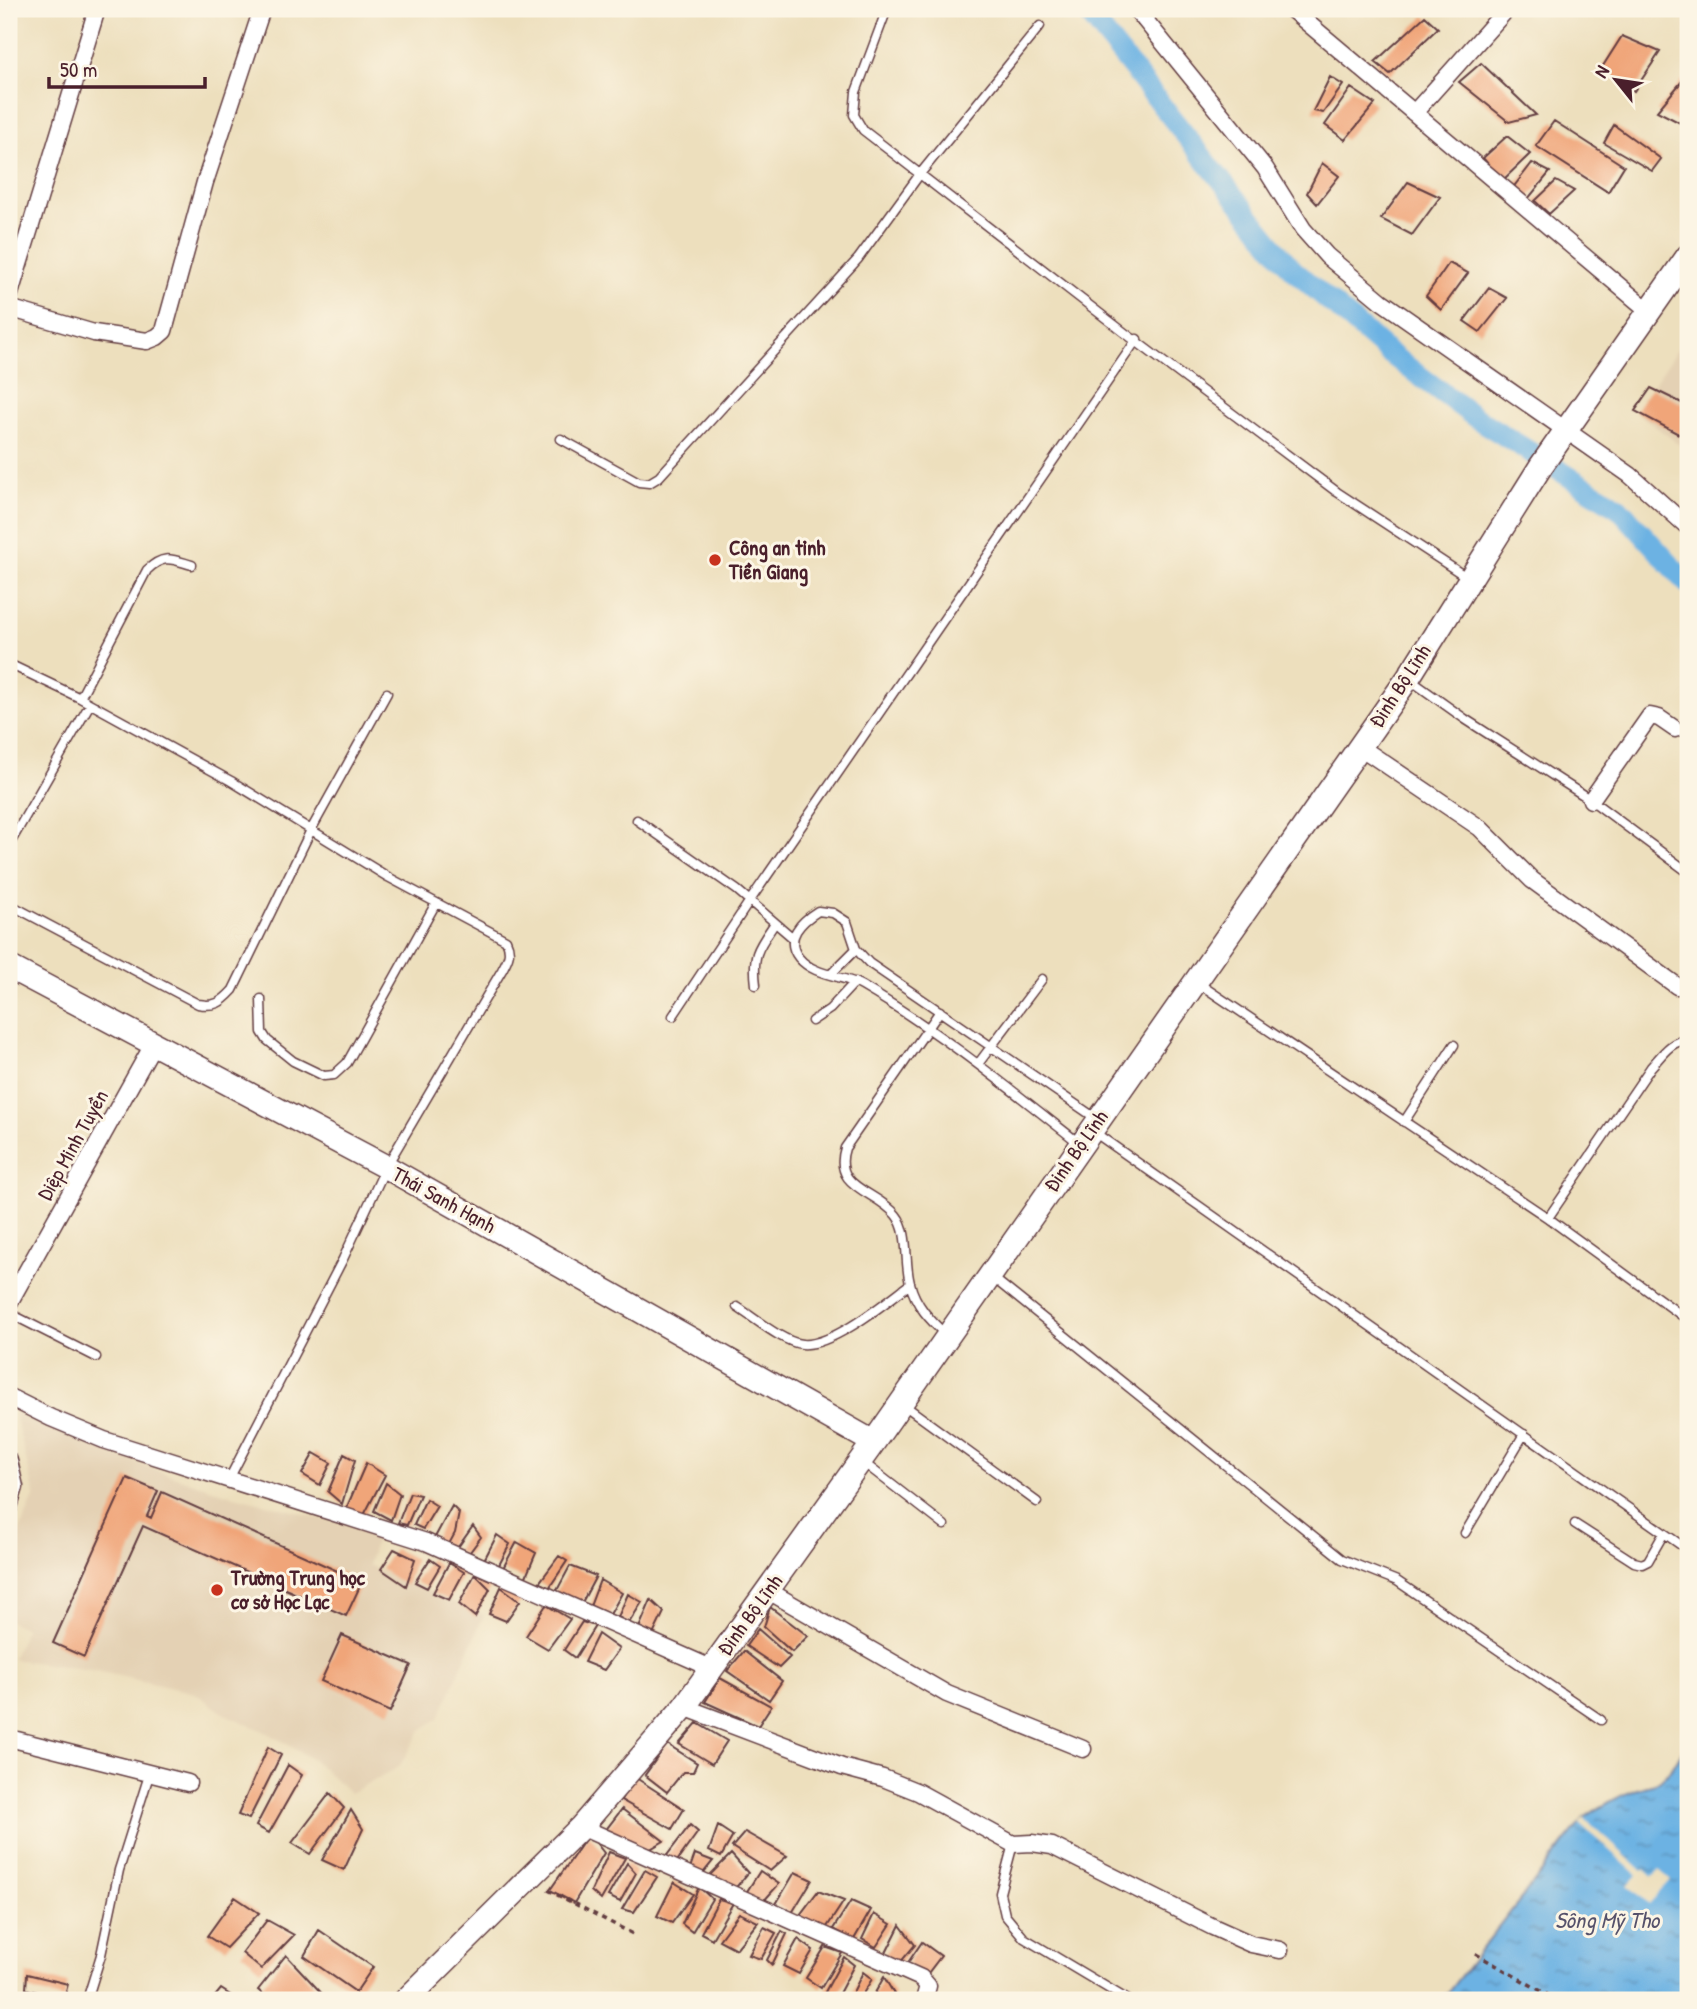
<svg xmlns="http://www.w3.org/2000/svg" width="1697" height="2009" font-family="'Patrick Hand',sans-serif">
<defs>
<pattern id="water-ripples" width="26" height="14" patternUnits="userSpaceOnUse" patternTransform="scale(1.75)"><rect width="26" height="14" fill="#6cb2e3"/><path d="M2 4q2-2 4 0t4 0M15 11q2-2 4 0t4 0" fill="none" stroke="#5b90b8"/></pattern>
</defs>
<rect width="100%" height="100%" fill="#fcf5e5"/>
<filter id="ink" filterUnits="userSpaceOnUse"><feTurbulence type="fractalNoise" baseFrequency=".0143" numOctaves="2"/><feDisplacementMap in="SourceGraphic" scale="14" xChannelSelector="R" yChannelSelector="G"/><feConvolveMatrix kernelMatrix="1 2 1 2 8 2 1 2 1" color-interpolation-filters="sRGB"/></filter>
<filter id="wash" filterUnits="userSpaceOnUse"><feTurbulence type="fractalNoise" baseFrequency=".00686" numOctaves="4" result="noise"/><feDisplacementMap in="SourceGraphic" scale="28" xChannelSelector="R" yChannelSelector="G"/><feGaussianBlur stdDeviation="1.57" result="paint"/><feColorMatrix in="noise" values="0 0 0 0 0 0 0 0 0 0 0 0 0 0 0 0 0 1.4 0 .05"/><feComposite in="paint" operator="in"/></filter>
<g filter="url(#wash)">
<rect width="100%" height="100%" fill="#eddfbd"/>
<path fill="#e4d1b4" d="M1688,334v117l-53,-40z
M12,1404l30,20 114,46 67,23 155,40 -10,32 116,50 -45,103 -18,12 -22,37 -49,26 -35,-32 -45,-27 -45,-20 -30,-21 -98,-22 -85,-12 14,-30 -17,-8v-66l26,-60z"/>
<path fill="url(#water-ripples)" stroke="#5b6887" stroke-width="2" d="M1688,1740v260h-246l142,-182c17,-12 35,-22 54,-29 5,-2 11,-3 16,-5 17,-9 26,-28 34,-44z"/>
<path fill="#eddfbd" d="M1584,1818l58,53 3,-2 8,7 6,-6 12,10 -22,24 -21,-19 9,-10 -58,-52z"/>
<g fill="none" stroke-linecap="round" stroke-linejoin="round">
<path stroke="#6cb2e3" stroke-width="21" d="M1085,9l206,259 98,85 87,65 143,90 69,76"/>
</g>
<g id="blocks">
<path fill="#f0a579" d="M1425,16l13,12 -48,46 -15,-12z
M1622,36l38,16 -26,39 -33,-22z
M1481,63l55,52 -27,7 -50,-40z
M1330,77l13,8 -20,28 -10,-2z
M1683,80l5,4v43l-31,-16z
M1351,88l24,16 -30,36 -20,-15z
M1554,121l70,45 -16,26 -72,-46z
M1614,125l47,34 -9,12 -48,-28z
M1507,136l23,18 -28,27 -19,-23z
M1322,163l17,13 -22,28 -10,-11z
M1532,163l18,9 -22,27 -16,-10z
M1556,181l18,10 -25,23 -14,-13z
M1408,182l32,15 -28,38 -31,-16z
M1449,263l19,10 -27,37 -15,-14z
M1489,288l18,10 -27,34 -16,-11z
M1651,388l37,18v33l-53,-28z
M314,1453l17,10 -11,22 -18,-11z
M344,1454l11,6 -13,44 -14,-12z
M366,1463l19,12 -22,42 -17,-8z
M127,1478l31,13 -11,25 4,2 11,-26 200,90 -16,34 -203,-90 -59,131 -31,-14z
M386,1483l14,11 -9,26 -17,-9z
M410,1493l10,2 -13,30 -9,-2z
M426,1499l11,7 -14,23 -9,-4z
M452,1506l7,7 -4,20 -7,13 -14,-7z
M473,1526l8,11 -14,19 -11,-6z
M497,1535l13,9 -12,23 -15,-5z
M517,1542l19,11 -11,26 -23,-9z
M394,1549l21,10 -9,27 -25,-17z
M559,1556l8,5 -18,27 -10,-5z
M430,1559l10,7 -13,22 -12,-6z
M449,1563l15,9 -15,28 -16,-7z
M570,1566l26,10 -17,32 -24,-14z
M475,1574l15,15 -15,28 -16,-13z
M600,1580l22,13 -14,25 -19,-9z
M501,1587l19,14 -14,20 -17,-7z
M628,1594l14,8 -13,21 -11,-6z
M651,1600l13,12 -11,23 -14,-7z
M546,1605l24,14 -22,30 -22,-13z
M770,1607l38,29 -16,16 -28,-25z
M582,1622l13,4 -20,32 -11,-8z
M758,1629l32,28 -11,11 -33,-22z
M598,1634l21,15 -15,21 -20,-8z
M342,1635l69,30 -21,47 -69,-31z
M744,1651l38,30 -13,19 -42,-29z
M720,1678l51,28 -13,20 -53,-24z
M697,1723l30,18 -15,23 -33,-20z
M667,1744l30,19 -4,9h-10l-16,20 -22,-17z
M268,1747l13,8 -32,64 -11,-4z
M288,1765l14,10 -33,58 -13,-7z
M633,1776l51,33 -12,20 -51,-29z
M330,1793l14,15 -34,46 -18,-11z
M622,1809l42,32 -19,11 -40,-21z
M351,1810l12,19 -19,41 -22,-10z
M690,1825l8,7 -23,32 -10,-6z
M718,1826l15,10 -12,21 -12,-6z
M745,1832l42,24 -17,15 -38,-24z
M589,1834l15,19 -30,50 -24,-13z
M609,1852l16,6 -24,42 -10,-9z
M695,1854l18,7 -13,16 -11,-6z
M731,1854l17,19 -15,18 -25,-14z
M627,1863l9,10 -16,29 -12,-6z
M645,1870l12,7 -23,35 -12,-3z
M760,1871l19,13 -17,19 -18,-7z
M795,1872l17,8 -20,33 -16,-9z
M674,1882l19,12 -21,29 -15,-7z
M699,1887l13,12 -20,33 -10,-8z
M818,1891l26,10 -21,32 -26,-14z
M235,1897l24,16 -33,35 -19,-12z
M719,1899l14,4 -21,36 -11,-6z
M851,1901l20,9 -18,31 -20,-12z
M739,1913l19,9 -22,27 -17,-9z
M874,1914l17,10 -15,23 -14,-8z
M267,1920l27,15 -33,34 -19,-16z
M900,1925l15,20 -16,19 -14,-9z
M764,1927l12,6 -15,26 -12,-4z
M319,1930l54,37 -17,25 -52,-36z
M782,1931l5,3 -15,31 -5,-5z
M798,1939l15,11 -14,24 -16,-8z
M922,1942l19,14 -16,21 -18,-13z
M825,1947l17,6 -21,35 -15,-10z
M286,1955l42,45h-58l-12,-10z
M844,1957l10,8 -18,34 -11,-7z
M863,1972l9,7 -13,21 -8,-4z
M27,1974l41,10 -4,15 -38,-10z
M884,1977l10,17 -3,6h-20z
M221,1989l17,11h-26z"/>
</g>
</g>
<g filter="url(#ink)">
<use href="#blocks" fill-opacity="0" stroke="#623c41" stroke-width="2"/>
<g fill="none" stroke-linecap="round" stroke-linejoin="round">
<defs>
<path id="lane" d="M887,9l-31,83 -2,23 9,15 262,203 212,159 131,86
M561,439l78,43 10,1 10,-6 199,-218 62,-85 120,-148
M9,664l71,34 151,83 157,96 118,63c6,12 2,19 -4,30l-116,197 -43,92 -115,222
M1409,679l56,40 126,81 97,72
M80,698l67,-128c17,-16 24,-11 45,-5
M637,820l100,70 56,48
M9,845l81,-141
M9,904l189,100c17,3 23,-1 35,-14l78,-160 76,-137
M831,974l25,-25
M1198,983l350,235 140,102
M756,985c-4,-31 2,-37 19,-62
M261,999l1,33 5,8 26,21 31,15 10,-1 13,-12 89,-160
M940,1011l-95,137c-13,41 31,42 51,67 14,17 8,47 14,68 5,22 21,38 37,53
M673,1016l76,-114 388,-563
M812,1021l18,-12 25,-27
M978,1064l64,-85
M1404,1122l50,-77
M1094,1132l594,418
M1079,1143c-70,-55 -140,-112 -217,-157 -19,-11 -48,-10 -63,-28 -16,-20 3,-37 19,-47l15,2 14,9 9,27 13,14 228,156
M1548,1218l103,-151c11,-12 20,-27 37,-27
M992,1277l350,282 55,22 204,139
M737,1307c16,10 47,36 65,37 30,3 84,-42 108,-60
M9,1313l87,44
M904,1405l133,97
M864,1463l80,62
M1575,1524l59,38 8,2 6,-3 16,-28
M1465,1533l59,-99
M1013,1844l-13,49 5,22 19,23 104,62
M87,2000l14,-45 18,-85 31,-98"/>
<path id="street" d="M1136,9l129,159 38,61 24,27 54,45 249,174 58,52
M1291,9l358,302
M1414,113l93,-104
M9,297l88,-288
M9,308l85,25 53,8 10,-4 7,-6 41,-149 57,-173
M1360,747l120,81 52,52 145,106
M1591,800l59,-84 9,2 16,11
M9,1303l145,-260
M9,1397l42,21 53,22 322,102 285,126
M9,1461l6,26 -6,20
M767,1590l180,104 136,55
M684,1707l158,60 41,11 35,14 95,52 19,-1 20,3 161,81 38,17 29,6
M9,1738l179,45
M581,1827l340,151 7,8 -4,14"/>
<path id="secondary" d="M9,967l377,200 487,275
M406,2000l175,-173 103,-120 187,-261 537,-768 133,-212 147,-210"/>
</defs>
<use href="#lane" stroke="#623c41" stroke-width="11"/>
<use href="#street" stroke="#623c41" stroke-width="19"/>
<use href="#secondary" stroke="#623c41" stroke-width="26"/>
<path stroke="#623c41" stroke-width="3.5" stroke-dasharray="5 5" stroke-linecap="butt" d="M548,1890l85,44
M1476,1954l81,46"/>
<use href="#lane" stroke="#fff" stroke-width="8"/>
<use href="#street" stroke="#fff" stroke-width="16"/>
<use href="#secondary" stroke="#fff" stroke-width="23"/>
</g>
</g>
<g fill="#c8321e" stroke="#fcf5e5" stroke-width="2.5">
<circle cx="715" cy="560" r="7"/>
<circle cx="217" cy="1590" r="7"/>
</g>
<g text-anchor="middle" stroke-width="6" stroke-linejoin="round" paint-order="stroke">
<g font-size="21" font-weight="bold" fill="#4a1f2b" stroke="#fcf5e5" text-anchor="start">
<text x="729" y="555">Công an tỉnh<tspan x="729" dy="24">Tiền Giang</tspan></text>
<text x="231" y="1585">Trường Trung học<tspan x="231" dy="24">cơ sở Học Lạc</tspan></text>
</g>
<g font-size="21" fill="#4a1f2b" stroke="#fcf5e5">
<text transform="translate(1400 686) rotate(-57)" y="7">Đinh Bộ Lĩnh</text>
<text transform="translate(73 1145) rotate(-61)" y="7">Diệp Minh Tuyền</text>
<text transform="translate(1076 1151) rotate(-55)" y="7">Đinh Bộ Lĩnh</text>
<text transform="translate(444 1200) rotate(29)" y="7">Thái Sanh Hạnh</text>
<text transform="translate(750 1615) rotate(-54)" y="7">Đinh Bộ Lĩnh</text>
</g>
<g font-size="23" font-style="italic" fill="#56526b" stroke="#fcf5e5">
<text x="1607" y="1928">Sông Mỹ Tho</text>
</g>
</g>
<rect width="1697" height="2009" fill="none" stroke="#fcf5e5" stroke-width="35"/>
<g transform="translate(1616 80) rotate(300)" stroke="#fcf5e5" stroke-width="5" paint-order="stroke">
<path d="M0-5L12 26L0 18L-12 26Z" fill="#4a1f2b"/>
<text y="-10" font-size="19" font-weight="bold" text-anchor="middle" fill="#4a1f2b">N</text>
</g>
<path d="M49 77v10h156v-10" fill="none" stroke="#4a1f2b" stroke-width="3.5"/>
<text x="60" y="77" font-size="21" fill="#4a1f2b" stroke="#fcf5e5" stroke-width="5" paint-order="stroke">50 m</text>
</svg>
